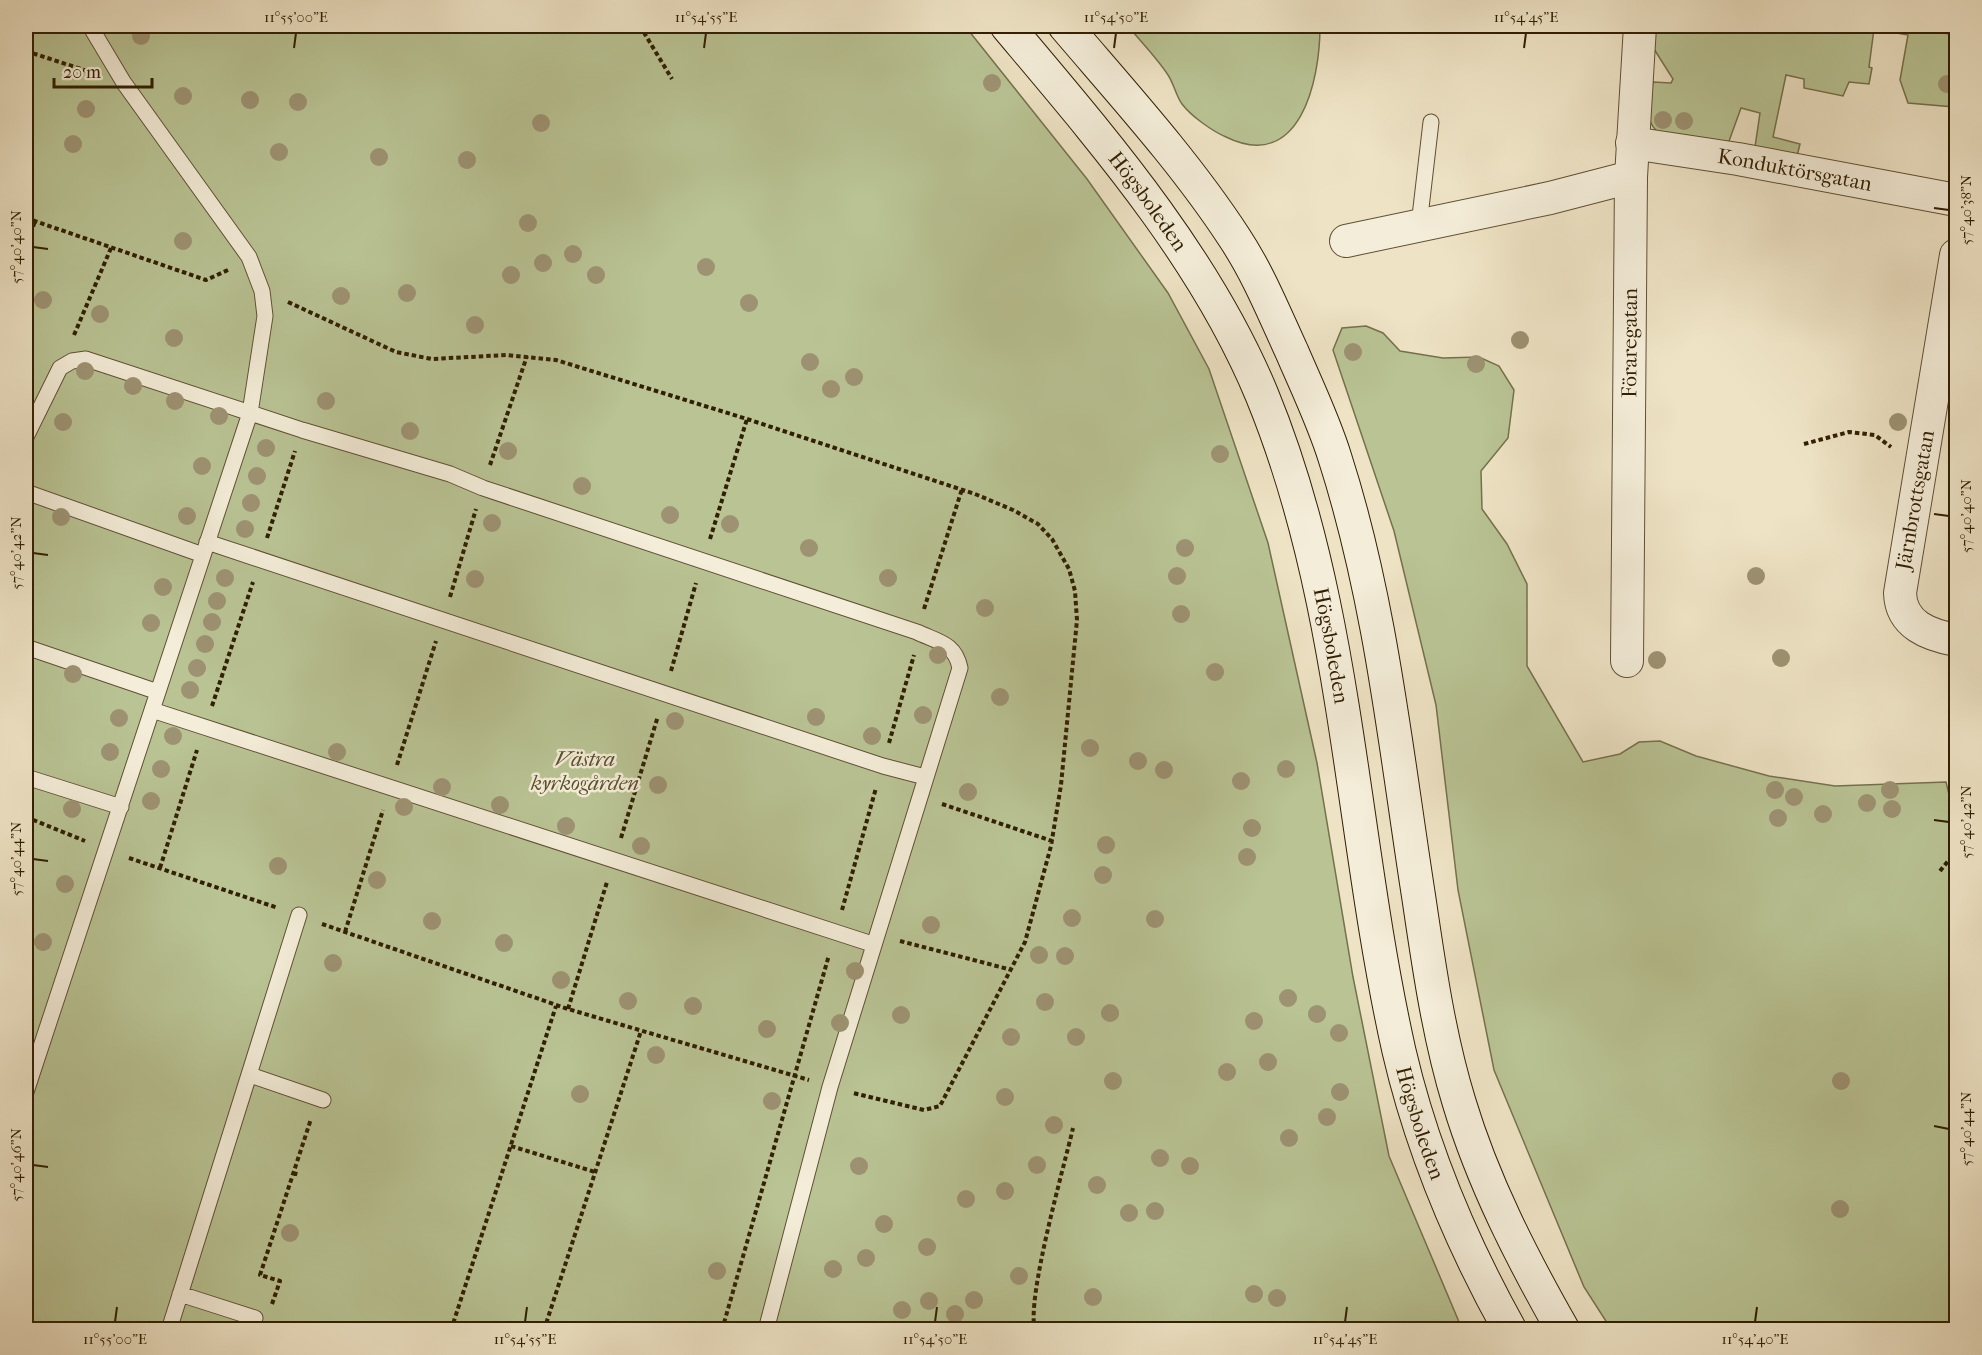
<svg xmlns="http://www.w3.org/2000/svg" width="1982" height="1355" font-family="'IM FELL French Canon',serif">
<rect width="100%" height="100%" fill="#eee3c5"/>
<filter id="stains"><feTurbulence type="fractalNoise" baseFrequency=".00333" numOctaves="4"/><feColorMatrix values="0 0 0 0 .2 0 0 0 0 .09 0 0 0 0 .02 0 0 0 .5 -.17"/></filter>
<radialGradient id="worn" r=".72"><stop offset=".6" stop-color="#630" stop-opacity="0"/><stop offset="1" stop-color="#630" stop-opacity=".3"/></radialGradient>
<path fill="#b9c394" stroke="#75714c" stroke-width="1.5" d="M26,26h939l122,153 81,114 41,76 59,174 49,220 36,214 36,179 73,173h-1436z
M1128,26h192c0,55 -20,147 -94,111 -14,-6 -35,-21 -44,-33 -6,-8 -8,-20 -14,-29 -11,-17 -27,-33 -40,-49z
M1656,26h263v3l37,6v83l-3,-1 1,-10 -46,-4 -8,-23 8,-45 -34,-6 -5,38 3,1 -3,16 -20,-2 -6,14 -39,-8v-9l-18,-4 -13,62 27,7 -3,12 -42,-9 5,-34 -19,-5 -13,36 -71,-13c-14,-11 -6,-33 -4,-49l18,1 2,-4 -19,-30z
M1366,326l17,7 17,18 43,7 36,-1 20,9 15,24 -6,48 -27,33 1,38 25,35 20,40v82l56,96 37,-8 19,-12 21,-1 36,15 73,20 66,10 111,-4 10,41v506h-345l-27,-42 -90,-217 -36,-180 -22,-185 -42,-174 -61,-181 9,-22z"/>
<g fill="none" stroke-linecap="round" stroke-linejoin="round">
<defs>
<path id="service" d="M1419,225l12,-103
M26,437l34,-69 12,-7 14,-2 216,71 148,44 33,14 434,144c21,10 38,11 43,36l-130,419 -64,243
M26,492l177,63
M207,542l676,224 42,11
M26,647l132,45
M152,710l720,234
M26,777l95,30
M250,1075l73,25
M26,1092l224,-679 15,-97 -3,-25 -13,-34 -125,-174 -34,-57
M180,1294l75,24
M169,1330l130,-415"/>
<g id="minor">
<path id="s1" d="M1632,143l106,16 218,41"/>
<path d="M1346,241l204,-43 81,-21"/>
<path d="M1956,255l-56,338c1,32 29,42 56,47"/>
<path id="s2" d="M1627,661l4,-484 9,-151"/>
</g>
<g id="secondary">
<path id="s3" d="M1007,26c95,113 198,231 255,369 86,209 88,438 137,656 23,99 62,191 111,279"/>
<path d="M1065,26c58,68 120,136 169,211 24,36 40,76 58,115 15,35 32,70 43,106 46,143 61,294 84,441 10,68 20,138 40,203 24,80 63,156 104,228"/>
</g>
</defs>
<use href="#service" stroke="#605034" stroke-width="17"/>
<use href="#minor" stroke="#605034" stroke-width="34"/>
<use href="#secondary" stroke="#311f03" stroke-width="35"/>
<path stroke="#311f03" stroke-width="4" stroke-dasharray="4.5 3" stroke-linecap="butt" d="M640,26l32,53
M26,51l61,20
M26,218l180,62 22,-10
M26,248l9,-27
M288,302l108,50 36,7 74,-4 50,5 191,59 228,75 38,16 25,14 14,15 17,30 6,22 2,29 -16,165 -10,61 -26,96 -85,164 -16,4 -71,-17
M74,335l37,-87
M1804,444l45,-12 26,3 16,12
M490,465l37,-109
M267,538l28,-87
M710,539l37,-120
M450,597l26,-88
M924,609l38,-120
M671,671l25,-88
M212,706l41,-124
M889,743l25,-88
M397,765l39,-124
M942,804l110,37
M26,817l59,24
M621,838l37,-122
M129,858l149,50
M160,868l37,-118
M1940,871l16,-20
M842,910l34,-122
M322,924l246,85 241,71
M345,932l38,-122
M900,941l112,29
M568,1009l39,-127
M511,1146l84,26
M293,1173l7,2
M272,1304l8,-23 -20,-6 51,-156
M451,1330l105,-324
M544,1330l97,-299
M722,1330l107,-375
M1035,1330c-9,-31 29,-163 38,-202"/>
<use href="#service" stroke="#f4edd9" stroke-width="15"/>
<use href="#minor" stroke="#f4edd9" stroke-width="32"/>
<use href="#secondary" stroke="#f4edd9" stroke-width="33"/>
</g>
<g fill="#9d9272">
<circle cx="141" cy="36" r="9"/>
<circle cx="992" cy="83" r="9"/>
<circle cx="1947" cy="84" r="9"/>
<circle cx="183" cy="96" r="9"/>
<circle cx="250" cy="100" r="9"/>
<circle cx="298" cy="102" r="9"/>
<circle cx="86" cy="109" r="9"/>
<circle cx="1663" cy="120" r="9"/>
<circle cx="1684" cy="121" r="9"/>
<circle cx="541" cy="123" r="9"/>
<circle cx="73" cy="144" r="9"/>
<circle cx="279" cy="152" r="9"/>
<circle cx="379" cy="157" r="9"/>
<circle cx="467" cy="160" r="9"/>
<circle cx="528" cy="223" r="9"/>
<circle cx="183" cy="241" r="9"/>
<circle cx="573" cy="254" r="9"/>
<circle cx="543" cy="263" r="9"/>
<circle cx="706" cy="267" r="9"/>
<circle cx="511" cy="275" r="9"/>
<circle cx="596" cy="275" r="9"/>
<circle cx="407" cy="293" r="9"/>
<circle cx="341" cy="296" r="9"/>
<circle cx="43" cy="300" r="9"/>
<circle cx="749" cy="303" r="9"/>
<circle cx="100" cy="314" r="9"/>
<circle cx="475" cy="325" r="9"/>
<circle cx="174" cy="338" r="9"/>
<circle cx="1520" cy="340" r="9"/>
<circle cx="1353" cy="352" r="9"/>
<circle cx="810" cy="362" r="9"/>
<circle cx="1476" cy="364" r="9"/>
<circle cx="85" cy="371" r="9"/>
<circle cx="854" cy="377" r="9"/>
<circle cx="133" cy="386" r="9"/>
<circle cx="831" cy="389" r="9"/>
<circle cx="175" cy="401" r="9"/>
<circle cx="326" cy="401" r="9"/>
<circle cx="219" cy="416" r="9"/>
<circle cx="63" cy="422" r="9"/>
<circle cx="1898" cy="422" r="9"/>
<circle cx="410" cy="431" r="9"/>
<circle cx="266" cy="448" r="9"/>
<circle cx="508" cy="451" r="9"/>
<circle cx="1220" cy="454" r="9"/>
<circle cx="202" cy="466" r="9"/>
<circle cx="257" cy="476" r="9"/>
<circle cx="582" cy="486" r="9"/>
<circle cx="251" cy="503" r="9"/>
<circle cx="670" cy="515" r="9"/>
<circle cx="187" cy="516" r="9"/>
<circle cx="61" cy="517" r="9"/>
<circle cx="492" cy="523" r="9"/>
<circle cx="730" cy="524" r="9"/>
<circle cx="245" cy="529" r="9"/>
<circle cx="809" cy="548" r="9"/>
<circle cx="1185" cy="548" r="9"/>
<circle cx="1177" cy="576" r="9"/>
<circle cx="1756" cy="576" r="9"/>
<circle cx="225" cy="578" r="9"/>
<circle cx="888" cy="578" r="9"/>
<circle cx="475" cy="579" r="9"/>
<circle cx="163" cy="587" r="9"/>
<circle cx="217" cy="601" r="9"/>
<circle cx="985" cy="608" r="9"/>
<circle cx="1181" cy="614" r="9"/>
<circle cx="212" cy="622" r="9"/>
<circle cx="151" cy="623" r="9"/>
<circle cx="205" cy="644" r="9"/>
<circle cx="938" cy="655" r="9"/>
<circle cx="1781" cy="658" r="9"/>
<circle cx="1657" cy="660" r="9"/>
<circle cx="197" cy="668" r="9"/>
<circle cx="1215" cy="672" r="9"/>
<circle cx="73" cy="674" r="9"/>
<circle cx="190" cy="690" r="9"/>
<circle cx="1000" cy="697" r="9"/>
<circle cx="923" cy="715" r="9"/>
<circle cx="816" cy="717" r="9"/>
<circle cx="119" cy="718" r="9"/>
<circle cx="675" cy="721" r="9"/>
<circle cx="173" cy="736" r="9"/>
<circle cx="872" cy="736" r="9"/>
<circle cx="1090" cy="748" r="9"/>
<circle cx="110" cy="752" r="9"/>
<circle cx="337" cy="752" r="9"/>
<circle cx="1138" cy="761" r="9"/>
<circle cx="161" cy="769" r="9"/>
<circle cx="1286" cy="769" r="9"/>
<circle cx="1164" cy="770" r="9"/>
<circle cx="1241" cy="781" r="9"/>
<circle cx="658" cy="785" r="9"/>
<circle cx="442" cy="787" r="9"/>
<circle cx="1775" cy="790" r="9"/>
<circle cx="1890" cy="790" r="9"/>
<circle cx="968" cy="792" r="9"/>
<circle cx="1794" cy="797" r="9"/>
<circle cx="151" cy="801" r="9"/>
<circle cx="1867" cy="803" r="9"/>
<circle cx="500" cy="805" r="9"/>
<circle cx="404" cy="807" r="9"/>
<circle cx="72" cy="809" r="9"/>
<circle cx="1892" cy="809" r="9"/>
<circle cx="1823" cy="814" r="9"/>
<circle cx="1778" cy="818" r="9"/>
<circle cx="566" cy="826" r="9"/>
<circle cx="1252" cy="828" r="9"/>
<circle cx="1106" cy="845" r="9"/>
<circle cx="641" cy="846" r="9"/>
<circle cx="1247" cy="857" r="9"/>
<circle cx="278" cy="866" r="9"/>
<circle cx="1103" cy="875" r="9"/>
<circle cx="377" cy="880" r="9"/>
<circle cx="65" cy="884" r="9"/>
<circle cx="1072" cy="918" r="9"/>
<circle cx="1155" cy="919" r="9"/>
<circle cx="432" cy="921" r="9"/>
<circle cx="931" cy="925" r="9"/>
<circle cx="43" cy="942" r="9"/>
<circle cx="504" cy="943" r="9"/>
<circle cx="1039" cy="955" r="9"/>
<circle cx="1065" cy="956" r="9"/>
<circle cx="333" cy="963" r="9"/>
<circle cx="855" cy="971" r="9"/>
<circle cx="561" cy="980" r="9"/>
<circle cx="1288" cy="998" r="9"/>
<circle cx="628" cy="1001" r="9"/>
<circle cx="1045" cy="1002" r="9"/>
<circle cx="693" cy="1006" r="9"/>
<circle cx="1110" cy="1013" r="9"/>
<circle cx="1317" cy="1014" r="9"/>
<circle cx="901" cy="1015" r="9"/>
<circle cx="1254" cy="1021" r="9"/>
<circle cx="840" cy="1023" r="9"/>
<circle cx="767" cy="1029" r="9"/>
<circle cx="1339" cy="1033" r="9"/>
<circle cx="1011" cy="1037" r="9"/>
<circle cx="1076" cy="1037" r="9"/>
<circle cx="656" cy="1055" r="9"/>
<circle cx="1268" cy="1062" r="9"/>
<circle cx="1227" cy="1072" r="9"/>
<circle cx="1113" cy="1081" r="9"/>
<circle cx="1841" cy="1081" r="9"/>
<circle cx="1340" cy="1092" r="9"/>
<circle cx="580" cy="1094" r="9"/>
<circle cx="1005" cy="1097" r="9"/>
<circle cx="772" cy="1101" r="9"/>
<circle cx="1327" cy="1117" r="9"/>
<circle cx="1054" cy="1125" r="9"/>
<circle cx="1289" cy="1138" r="9"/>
<circle cx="1160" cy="1158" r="9"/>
<circle cx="1037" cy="1165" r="9"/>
<circle cx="859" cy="1166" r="9"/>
<circle cx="1190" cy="1166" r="9"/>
<circle cx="1097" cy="1185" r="9"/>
<circle cx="1005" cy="1191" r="9"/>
<circle cx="966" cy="1199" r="9"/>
<circle cx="1840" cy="1209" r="9"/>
<circle cx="1155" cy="1211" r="9"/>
<circle cx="1129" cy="1213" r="9"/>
<circle cx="884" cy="1224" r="9"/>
<circle cx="290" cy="1233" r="9"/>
<circle cx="927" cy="1247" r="9"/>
<circle cx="866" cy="1258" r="9"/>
<circle cx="833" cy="1269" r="9"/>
<circle cx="717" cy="1271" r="9"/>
<circle cx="1019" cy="1276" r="9"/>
<circle cx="1254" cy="1294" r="9"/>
<circle cx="1093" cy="1297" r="9"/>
<circle cx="1277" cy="1298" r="9"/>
<circle cx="974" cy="1300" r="9"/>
<circle cx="929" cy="1301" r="9"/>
<circle cx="902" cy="1310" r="9"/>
<circle cx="955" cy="1314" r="9"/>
</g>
<path fill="none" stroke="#311f03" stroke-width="2" d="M294,48l2,-15M704,48l2,-15M1114,48l2,-15M1524,48l2,-15M1934,208l15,2M33,247l15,2M1934,514l15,2M33,553l15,2M1934,820l15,2M33,859l15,2M1934,1126l15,3M33,1165l15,2M115,1322l2,-15M525,1322l2,-15M935,1322l2,-15M1345,1322l2,-15M1755,1322l2,-15"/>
<g text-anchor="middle" stroke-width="5" stroke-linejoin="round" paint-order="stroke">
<g font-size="21" fill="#311f03" stroke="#f4edd9">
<text dy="7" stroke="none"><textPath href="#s1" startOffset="165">Konduktörsgatan</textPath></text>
<text dy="7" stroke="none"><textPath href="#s3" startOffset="225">Högsboleden</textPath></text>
<text dy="7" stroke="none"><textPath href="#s2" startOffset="318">Föraregatan</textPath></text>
<text transform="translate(1915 500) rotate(-80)" y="7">Järnbrottsgatan</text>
<text dy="7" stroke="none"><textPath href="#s3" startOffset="711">Högsboleden</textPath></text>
<text dy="7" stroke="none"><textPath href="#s3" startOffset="1197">Högsboleden</textPath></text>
</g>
<g font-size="21" font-style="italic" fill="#5a502e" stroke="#f4edd9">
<text x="585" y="766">Västra<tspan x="585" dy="24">kyrkogården</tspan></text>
</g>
</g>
<rect width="1982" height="1355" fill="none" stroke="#eee3c5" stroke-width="66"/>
<path d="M54 78v9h98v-9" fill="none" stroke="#311f03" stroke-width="3"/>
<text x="63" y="78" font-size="18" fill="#311f03" stroke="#f4edd9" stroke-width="4.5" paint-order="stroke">20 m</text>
<rect x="33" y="33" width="1916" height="1289" fill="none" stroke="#311f03" stroke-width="2"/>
<g font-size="15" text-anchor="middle" fill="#311f03">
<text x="296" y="22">11°55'00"E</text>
<text x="706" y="22">11°54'55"E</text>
<text x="1116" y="22">11°54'50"E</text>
<text x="1526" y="22">11°54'45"E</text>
<text transform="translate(1966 210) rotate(-90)" y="5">57°40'38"N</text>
<text transform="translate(16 247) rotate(-90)" y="5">57°40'40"N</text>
<text transform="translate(1966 516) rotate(-90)" y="5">57°40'40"N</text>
<text transform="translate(16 553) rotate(-90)" y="5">57°40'42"N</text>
<text transform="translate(1966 822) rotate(-90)" y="5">57°40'42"N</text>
<text transform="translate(16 859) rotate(-90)" y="5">57°40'44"N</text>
<text transform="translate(1966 1129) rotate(-90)" y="5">57°40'44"N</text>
<text transform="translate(16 1165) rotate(-90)" y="5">57°40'46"N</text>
<text x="115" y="1344">11°55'00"E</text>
<text x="525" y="1344">11°54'55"E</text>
<text x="935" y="1344">11°54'50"E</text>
<text x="1345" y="1344">11°54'45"E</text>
<text x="1755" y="1344">11°54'40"E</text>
</g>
<rect width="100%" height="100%" filter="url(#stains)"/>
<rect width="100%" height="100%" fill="url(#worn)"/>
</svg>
